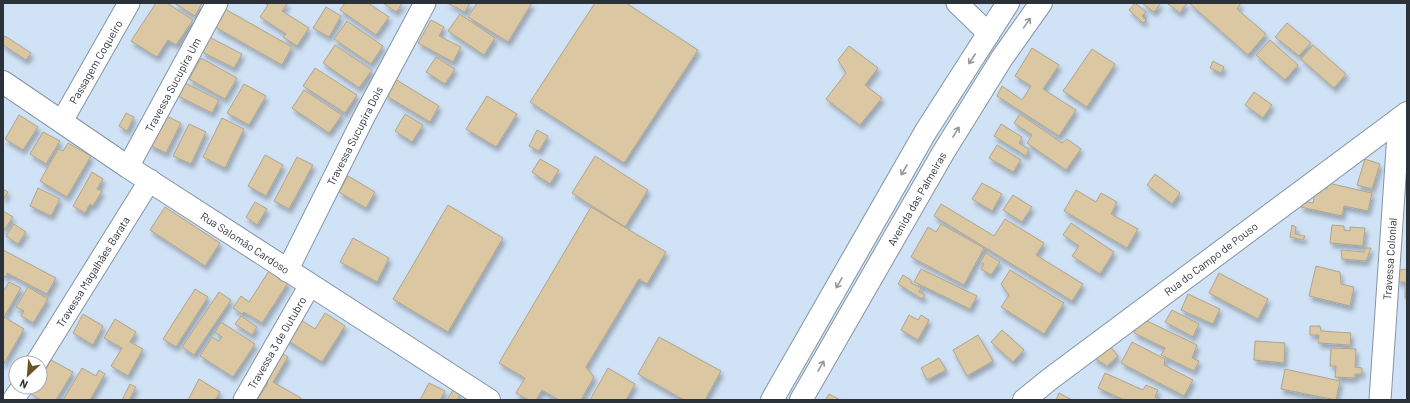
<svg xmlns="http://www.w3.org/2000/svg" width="1410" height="403" font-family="Barlow,sans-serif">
<defs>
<filter id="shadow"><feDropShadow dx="2.5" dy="4.5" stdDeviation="2" flood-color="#0004"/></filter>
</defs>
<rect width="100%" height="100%" fill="#d0e2f5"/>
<path fill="#dbc7a1" stroke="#afa48f" filter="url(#shadow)" d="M156,3h11l26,17 -17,25 -8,-5 -11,17 -26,-16z
M174,3h28l-7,13z
M264,3h24l-6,8 27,17 -12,18 -14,-9 3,-3 -26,-17 8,-12z
M345,3h23l21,14 -13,18 -36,-25z
M383,3h20l-7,9z
M447,3h23l-5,9z
M477,3h55l-24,39 -40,-25z
M595,3h31l72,47 -74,113 -94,-61z
M1135,3l11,9 -4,4 4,4 -3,3 -14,-13z
M1142,3h19l-7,9z
M1169,3h18l-7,10 -12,-9z
M1189,3h52l-4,6 29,25 -18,21z
M326,7l15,9 -12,21 -16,-9z
M225,9l67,38 -10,18 -67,-38z
M460,14l35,24 -11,17 -36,-24z
M431,20l13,7 -5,9 22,11 -8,15 -35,-19z
M347,21l36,25 -12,18 -37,-25z
M1287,23l24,20 -12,13 -24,-19z
M5,36l26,17 -5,7 -23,-15v-6z
M209,37l33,17 -8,14 -32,-16z
M1270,40l28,25 -13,15 -29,-25z
M335,45l37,25 -13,18 -36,-25z
M1313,45l33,29 -12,14 -33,-29z
M849,46l29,22 -13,17 17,13 -22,27 -34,-26 20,-26 -8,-13z
M1032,48l27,17 -16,24 33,21 -17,26 -62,-40 5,-10 20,14 9,-14 -16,-10z
M1092,49l23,15 -28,43 -24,-16z
M436,57l19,12 -10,15 -19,-12z
M201,58l36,20 -12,21 -36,-20z
M1213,61l11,6 -3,6 -11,-5z
M315,68l42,27 -12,18 -42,-27z
M395,79l44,27 -9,16 -45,-27z
M185,83l34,17 -7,13 -34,-17z
M244,84l22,12 -17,29 -22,-12z
M304,90l38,25 -13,18 -37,-25z
M1254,92l18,13 -9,13 -18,-13z
M487,96l30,18 -21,33 -30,-18z
M126,113l8,4 -7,14 -8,-5z
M405,114l18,11 -11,17 -17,-11z
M1020,114l42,29 5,-4 14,10 -15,21 -39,-27 5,-8 -18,-12z
M19,115l19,12 -15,23 -18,-11z
M164,115l17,8 -15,30 -17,-8z
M222,118l22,11 -19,39 -22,-11z
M189,124l17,8 -15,32 -18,-8z
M1001,124l21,13 -3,6 10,6 -3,7 -32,-20z
M537,130l11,6 -9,15 -10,-5z
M43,132l17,9 -14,23 -16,-10z
M68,143l23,13 -24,41 -27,-16 18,-32 5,2z
M997,145l24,15 -8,12 -24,-14z
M265,155l18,10 -17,31 -18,-10z
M595,156l53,34 -23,37 -53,-34z
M297,157l16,8 -24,44 -15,-8z
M540,159l19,11 -9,14 -18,-12z
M1365,159l15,5 -8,25 -15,-4z
M1403,170h4v17h-5z
M92,172l11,7 -6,10 5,2 -9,15 -3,-2 -5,9 -12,-7z
M1155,174l25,19 -8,11 -25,-19z
M348,176l27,16 -9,16 -27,-16z
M982,183l20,11 -10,17 -20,-12z
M1328,183l44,10 -4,18 -24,-5 -2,10 -41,-9 2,-6 10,2 3,-16 11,2z
M38,188l22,11 -9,17 -21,-10z
M3,189l5,3 -5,8z
M1076,190l20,12 5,-9 16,9 -6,12 27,15 -11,19 -63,-37z
M1013,195l19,12 -10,15 -19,-12z
M255,202l12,7 -10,16 -11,-8z
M941,204l53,32 11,-17 39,24 -8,12 47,29 -11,17 -138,-85z
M448,205l55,33 -55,94 -55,-33z
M165,207l55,36 -15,23 -55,-36z
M591,207l75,45 -19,32 -8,-5 -53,88 8,10 -13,23h-22l-17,-10 -6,10h-7l-13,-7 9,-15 -26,-15z
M3,211l10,6 -10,15z
M1071,223l43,29 -14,22 -28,-18 7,-10 -16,-11z
M14,224l12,8 -8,12 -12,-8z
M941,224l43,24 -20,37 -53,-28 17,-30 8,5z
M1292,225l4,2 -1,7 10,2 -2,4 -13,-3z
M1332,225l12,1v4l6,1v-4l15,1 -2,18 -33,-3z
M353,238l36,20 -12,24 -37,-20z
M1365,248h6l-5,13 -24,-2 -1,-9 23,2z
M3,250l53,28 -9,16 -40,-21 -1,4 -3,-1z
M986,253l14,9 -9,13 -10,-6 3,-5 -4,-2z
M1316,266l24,6 1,12 13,3 -4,19 -41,-10z
M921,269l56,27 -7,13 -56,-27z
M1407,269v13h-9v-12z
M1010,270l54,33 -20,31 -43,-27 8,-12 -8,-11z
M269,271l19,12 -26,40 -18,-11 -2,2 -9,-6 8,-12 8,6z
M1219,273l49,26 -10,20 -49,-26z
M903,275l8,5v3l10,5 -2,4 6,3 -3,4 -24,-15z
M9,282l12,6 -17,29 20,12 -21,36v-73z
M1405,285h2v13h-2z
M28,287l20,12 -15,24 -12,-7 3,-5 -8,-4z
M195,289l13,8 -32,50 -13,-8z
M219,292l12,8 -37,55 -12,-8z
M1188,294l32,15 -7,15 -32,-14z
M1172,310l27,14 -6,13 -28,-15z
M325,313l20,13 -23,36 -37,-23 13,-21 17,11z
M83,314l20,12 -10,19 -20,-12z
M909,315l9,5 3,-5 8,5 -11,20 -17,-10z
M241,316l16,11 -5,8 -17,-11z
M1141,318l56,27 -5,13 7,3 -5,10 -33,-16 4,-7 -31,-15z
M115,319l21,13 -6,10 13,7 -15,27 -17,-10 11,-18 -18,-10z
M221,322l34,22 -22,33 -33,-21 12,-19 7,4 3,-4 -7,-5z
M1310,326h10l1,5 30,2 -1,12 -32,-2 1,-8h-9z
M1002,330l22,20 -11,12 -22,-20z
M978,335l15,26 -26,15 -14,-26z
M659,337l62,34 -16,29h-21l-46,-26z
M1255,341l30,2 -1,20 -30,-3z
M1132,342l33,17 -1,6 29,15 -9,16 -63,-33z
M1108,344l10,12 -11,10 -14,-9z
M1331,348l25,1 -1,18 7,1v6h-7v4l-20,-1 1,-11h-6z
M277,350l11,7 -15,25 28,16 -1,2h-43l11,-17 -8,-6z
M939,358l7,12 -19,10 -6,-12z
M51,360l22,12 -17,28h-15l-10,-6 4,-7h5v-8z
M82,368l14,8 3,-6 6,4 -15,26h-27z
M608,368l27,16 -9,16h-36z
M1285,369l55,12 -4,19 -55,-11z
M1105,373l38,17 3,-5 12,5 -3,7 5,3h-36l-26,-12z
M199,379l21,13 -5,8h-27z
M429,383l16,8 -5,9h-20z
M130,384l6,3 -7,13h-7z
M453,390l7,4 -3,6h-10z
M1059,393l13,7h-16z
M829,394l11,6h-15z"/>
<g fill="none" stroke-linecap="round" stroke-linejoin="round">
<defs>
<path id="street" d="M957,3l32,31
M62,121l67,-118
M128,167l89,-164
M287,271l77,-154 61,-114
M36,363l114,-183
M13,400l9,-13
M244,400l66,-115
M1380,400l19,-281"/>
<path id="secondary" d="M3,82l125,85 361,233
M772,400l154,-269 82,-128
M801,400l142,-247 59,-95 39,-55
M1024,400l26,-21 357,-266"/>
</defs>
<use href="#street" stroke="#8394a5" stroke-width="23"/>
<use href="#secondary" stroke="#8394a5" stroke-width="24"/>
<use href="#street" stroke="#fff" stroke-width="21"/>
<use href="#secondary" stroke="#fff" stroke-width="22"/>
</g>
<defs><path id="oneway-shaft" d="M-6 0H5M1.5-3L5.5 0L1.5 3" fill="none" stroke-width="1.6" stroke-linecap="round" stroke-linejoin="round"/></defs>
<g stroke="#94989c">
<use href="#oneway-shaft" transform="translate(1027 23) rotate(-55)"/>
<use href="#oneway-shaft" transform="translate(972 59) rotate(123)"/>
<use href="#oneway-shaft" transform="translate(956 132) rotate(-58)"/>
<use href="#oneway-shaft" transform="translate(904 170) rotate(120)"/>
<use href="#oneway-shaft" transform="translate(839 283) rotate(120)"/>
<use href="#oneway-shaft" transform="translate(821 366) rotate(-60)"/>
</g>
<g text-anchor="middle" stroke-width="3.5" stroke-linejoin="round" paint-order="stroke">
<g font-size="11" fill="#2a3138" stroke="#fff">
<text transform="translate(96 62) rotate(-60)" y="4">Passagem Coqueiro</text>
<text transform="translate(173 85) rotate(-62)" y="4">Travessa Sucupira Um</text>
<text transform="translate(355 136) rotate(-63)" y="4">Travessa Sucupira Dois</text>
<text transform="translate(917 199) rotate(-60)" y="4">Avenida das Palmeiras</text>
<text transform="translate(245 243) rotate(33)" y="4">Rua Salomão Cardoso</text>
<text transform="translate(1211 259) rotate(-37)" y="4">Rua do Campo de Pouso</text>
<text transform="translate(1390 259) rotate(-86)" y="4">Travessa Colonial</text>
<text transform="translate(93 272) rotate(-58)" y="4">Travessa Magalhães Barata</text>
<text transform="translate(277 343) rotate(-60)" y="4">Travessa 3 de Outubro</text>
</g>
</g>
<rect width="1410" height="403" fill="none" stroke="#2a3138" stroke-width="8"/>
<g transform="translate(28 375) rotate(206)"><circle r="19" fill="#ffffff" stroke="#aaadaf"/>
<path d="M0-3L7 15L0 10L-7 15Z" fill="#6a5423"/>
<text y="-6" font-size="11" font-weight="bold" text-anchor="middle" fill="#2a3138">N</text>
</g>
</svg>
